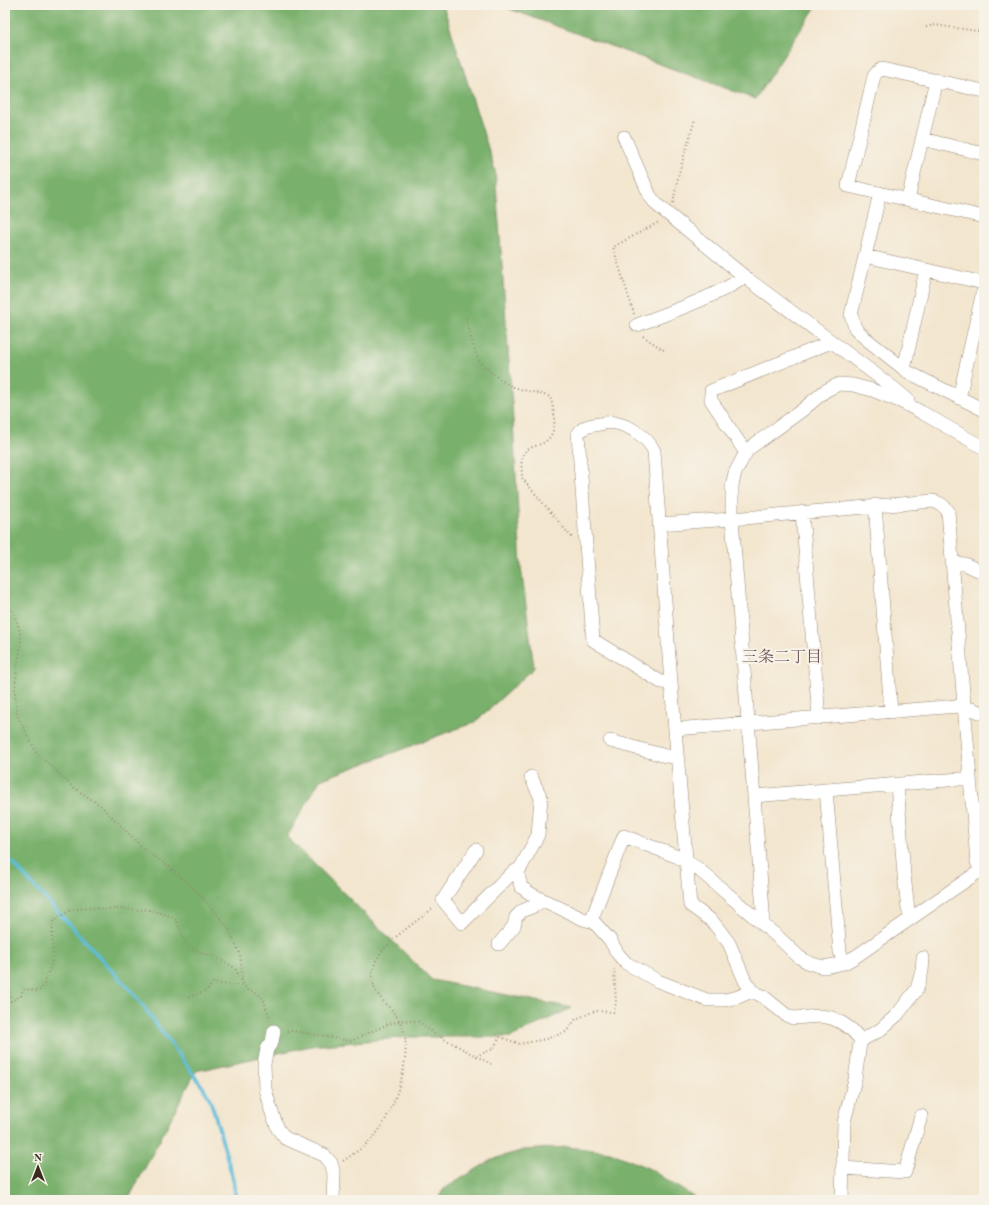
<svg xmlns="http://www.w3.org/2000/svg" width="989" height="1205" font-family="'Old Standard TT','Noto Serif JP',serif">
<rect width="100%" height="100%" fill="#f7f3e8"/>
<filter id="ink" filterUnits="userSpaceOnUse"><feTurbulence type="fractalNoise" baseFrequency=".025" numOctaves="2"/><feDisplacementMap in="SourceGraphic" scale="8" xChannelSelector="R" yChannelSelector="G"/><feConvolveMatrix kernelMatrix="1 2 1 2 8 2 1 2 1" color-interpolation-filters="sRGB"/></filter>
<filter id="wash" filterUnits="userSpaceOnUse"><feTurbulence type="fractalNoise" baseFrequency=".012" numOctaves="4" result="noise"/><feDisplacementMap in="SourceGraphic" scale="16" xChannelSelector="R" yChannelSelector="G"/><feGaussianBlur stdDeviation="0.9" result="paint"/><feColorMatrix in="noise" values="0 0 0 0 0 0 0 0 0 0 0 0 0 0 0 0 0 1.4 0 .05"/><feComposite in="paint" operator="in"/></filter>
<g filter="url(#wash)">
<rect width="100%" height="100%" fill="#f3e6cf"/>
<path fill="#79b06c" stroke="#5a6d45" d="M5,5h438l52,165 17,233 9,164 13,101 -59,54 -155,58 -33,57 145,143 140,28 -61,29h-102l-98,9 -115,25 -68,129h-123z
M499,5h318l-62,94z
M567,1147l43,5 38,16 50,32h-261l7,-11 49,-30 31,-9z"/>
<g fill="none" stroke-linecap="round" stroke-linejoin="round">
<path stroke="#5dbddb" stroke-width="3.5" d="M5,855l129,139 68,92 7,11 6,18 18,64 3,21"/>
</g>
</g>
<g filter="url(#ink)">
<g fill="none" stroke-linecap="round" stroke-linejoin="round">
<defs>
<path id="minor" d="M984,91l-102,-22 -4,2 -4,5 -26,110 136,31
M624,137l26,59 7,9 88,72 150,112 13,11
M922,139l62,15
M880,193l-29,122 4,13 10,10 43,34 76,38
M908,199l28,-119
M865,256l119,27
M637,325c37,-14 75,-27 108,-48
M904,369l22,-99
M959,398l25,-111
M746,453l-35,-53v-9l120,-49
M875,505l16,207
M802,512l17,206
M659,524l73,-5 201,-18c7,2 10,4 15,10l29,351 4,8 3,3
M952,563l13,1 19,9
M671,683l-10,-1 -68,-42 -15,-206c6,-8 12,-9 22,-10 4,-1 10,-2 15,-1 16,3 32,14 39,28l17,232 19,222 22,16 17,22 16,38 7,10 12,6 22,18 7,3 28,-2 11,2 10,5 10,7 10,11
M675,729l283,-23 14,3 12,5
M610,741l56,15 11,1
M897,784l7,91 4,34 4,9
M826,790l14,162 4,11
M754,796l206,-17h10
M476,850l-33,50 19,23 50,-50 8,-4 18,-34 3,-37 -10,-21
M517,870l4,17 10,7 12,6 40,19 11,3 16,18 8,14 8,9 32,18 49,19h18l13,-3 14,-6
M591,921l33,-85 54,21 19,11 82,70 20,19 10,6 14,4 12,-2 9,-2 11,-6 129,-89
M763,924v-14l-31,-391v-34l3,-12 12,-23 54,-39 24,-20 14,-7 14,1 19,5 30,12 19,10 63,36
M499,944l15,-18 2,-9 6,-6 12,-5 9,-6
M274,1031l-2,11 -5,7 -3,15 1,25 6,21 7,19 7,9 39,17 7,8 3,11 -1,26
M842,1168l63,4 16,-56
M842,1200l2,-78 11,-43 5,-36 5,-5 15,-8 17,-15 20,-26 5,-18 1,-13"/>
</defs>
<use href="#minor" stroke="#978876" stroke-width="14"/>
<path stroke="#978876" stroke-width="2" stroke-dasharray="1 3" stroke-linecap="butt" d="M926,27l9,-2 49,7
M673,203l6,-30 16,-54
M634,314l-21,-67 46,-25
M466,318c2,9 9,37 14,44 7,8 19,17 29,23 13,6 28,7 41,12 5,14 9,37 -7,46 -6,3 -15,4 -19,10 -4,7 -2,18 -2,25l51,61
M643,336l22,15
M5,601l9,12 6,19 1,12 -4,23 -2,24 2,24 19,37 37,35 28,19 42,42 25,18 29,25 31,36 12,27 3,28
M5,977l3,8 3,16 10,-5 2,-7 16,2 3,-2 11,-30 -1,-22 1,-16 16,-10 14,-3 68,2 19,6 7,5 5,14 6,12 16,7 10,2 21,12 9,18 5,4 6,2 8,6 7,21
M189,997l17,-6 7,-8 31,3
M287,1031h6l58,10 37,-17 16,-4 15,2 16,12 56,30
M476,1056l17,-7 7,-12 20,7 26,-5 20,-7 10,-13 19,-8 19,1 2,-10 -2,-33
M343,1161c12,-8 24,-16 33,-27 19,-24 40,-84 24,-112 -11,-21 -33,-26 -26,-55 5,-23 42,-44 59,-59"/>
<use href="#minor" stroke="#fff" stroke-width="13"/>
</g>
</g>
<g text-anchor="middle" stroke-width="4" stroke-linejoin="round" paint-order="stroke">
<g font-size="16" fill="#705458" stroke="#f7f3e8">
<text x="782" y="662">三条二丁目</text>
</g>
</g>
<rect width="989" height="1205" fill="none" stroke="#f7f3e8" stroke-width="20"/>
<g transform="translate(38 1167)" stroke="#f7f3e8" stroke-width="3" paint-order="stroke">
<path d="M0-3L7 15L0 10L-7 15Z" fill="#3b2a1e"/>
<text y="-6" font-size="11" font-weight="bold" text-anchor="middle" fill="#3b2a1e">N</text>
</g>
</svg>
